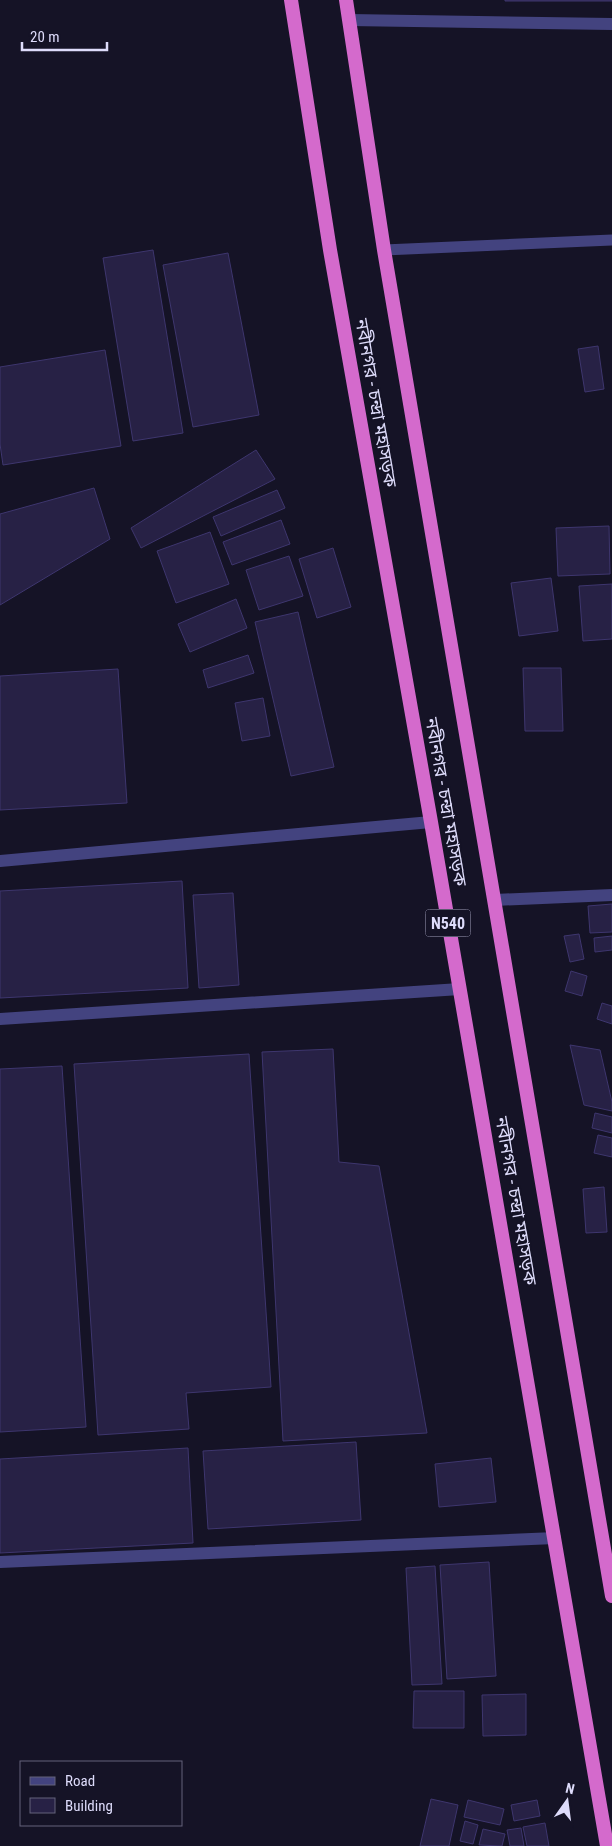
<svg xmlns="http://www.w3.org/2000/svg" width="612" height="1846" font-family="'Roboto Condensed','Noto Sans Bengali',sans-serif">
<rect width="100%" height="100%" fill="#151326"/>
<path fill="#272145" stroke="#3e366e" d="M505,0h107v1h-107z
M153,250l30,183 -50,8 -30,-183z
M228,253l31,162 -66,12 -30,-162z
M598,346l6,43 -19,3 -7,-43z
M105,350l16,96 -118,19 -3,-21v-77z
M256,450l19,29 -134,69 -10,-20z
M94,488l16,51 -110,66v-91z
M277,490l8,18 -64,28 -8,-19z
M281,520l9,24 -58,21 -9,-23z
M609,526l1,48 -52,2 -2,-48z
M210,532l19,52 -53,19 -19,-52z
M333,548l18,59 -34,11 -18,-59z
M289,556l14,40 -44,14 -13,-40z
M551,578l7,53 -39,5 -8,-53z
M612,584v55l-29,2 -4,-55z
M236,599l11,29 -57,24 -12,-28z
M298,612l36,155 -43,9 -36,-154z
M248,655l6,18 -46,15 -5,-18z
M523,668h38l2,63h-38z
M118,669l9,134 -127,7v-134z
M263,698l7,38 -28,5 -7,-38z
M182,881l6,107 -188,10v-107z
M233,893l6,92 -40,3 -6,-93z
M612,904v28l-22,1 -2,-27z
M579,934l5,25 -14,3 -6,-26z
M612,936v14l-17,2 -1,-14z
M571,971l16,5 -5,20 -17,-5z
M602,1003l10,3v18l-15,-5z
M570,1045l30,5 12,52v9l-28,-6z
M333,1049l6,113 40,4 48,267 -144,8 -21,-389z
M249,1054l22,333 -85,6 3,36 -91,6 -24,-371z
M62,1066l24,361 -86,5v-363z
M595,1113l17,4v16l-20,-5z
M598,1135l14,3v19l-18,-4z
M604,1187l3,45 -21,1 -3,-44z
M356,1442l5,78 -153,9 -5,-78z
M188,1448l5,95 -193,10v-94z
M491,1458l5,44 -57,5 -4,-43z
M489,1562l7,114 -49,3 -7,-114z
M435,1566l7,118 -30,1 -6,-117z
M414,1691h50v37h-51z
M526,1694v41l-43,1 -1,-41z
M431,1799l27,6 -9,41h-29z
M468,1800l36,9 -4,16 -36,-8z
M537,1800l3,16 -26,5 -3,-16z
M465,1821l13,4 -5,19 -13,-3z
M545,1823l4,23h-22l-4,-19z
M521,1828l3,18h-14l-3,-16z
M483,1829l22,5 -3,12 -23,-1z"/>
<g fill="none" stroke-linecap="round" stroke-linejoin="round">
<path stroke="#43437f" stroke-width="11" d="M384,250l228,-10"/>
<path stroke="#43437f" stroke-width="12" d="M349,20l263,4
M0,861l431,-39
M495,900l117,-5
M0,1019l460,-30
M0,1562l555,-24"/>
<path stroke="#d46acc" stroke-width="14" d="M291,0l39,250 101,572 176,1024
M346,0l38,250 228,1346"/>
</g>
<g text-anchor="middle" stroke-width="4" stroke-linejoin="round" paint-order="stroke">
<rect fill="#151326" stroke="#a2a0bb" stroke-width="1" x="425.5" y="909.5" width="45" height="27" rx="4"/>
<g font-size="16" font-weight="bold" fill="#dedcfb">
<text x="448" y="929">N540</text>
</g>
<g font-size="18" fill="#dedcfb" stroke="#151326">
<text transform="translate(376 403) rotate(80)" y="6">নবীনগর - চন্দ্রা মহাসড়ক</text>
<text transform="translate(446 802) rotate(80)" y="6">নবীনগর - চন্দ্রা মহাসড়ক</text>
<text transform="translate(516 1201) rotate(80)" y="6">নবীনগর - চন্দ্রা মহাসড়ক</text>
</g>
</g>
<rect x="20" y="1761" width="162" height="65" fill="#151326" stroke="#65637b"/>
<rect x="30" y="1777" width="25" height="8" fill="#43437f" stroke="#65637b"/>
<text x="65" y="1786" font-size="15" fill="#dedcfb">Road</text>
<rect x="30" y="1798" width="25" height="15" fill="#272145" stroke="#65637b"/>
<text x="65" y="1811" font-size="15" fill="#dedcfb">Building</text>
<g transform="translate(567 1801) rotate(14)" stroke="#151326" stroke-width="4" paint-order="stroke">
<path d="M0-4L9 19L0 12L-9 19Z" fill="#dedcfb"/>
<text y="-8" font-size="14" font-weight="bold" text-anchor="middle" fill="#dedcfb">N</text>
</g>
<path d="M22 42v8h85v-8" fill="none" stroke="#dedcfb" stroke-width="2.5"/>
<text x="30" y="42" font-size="15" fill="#dedcfb" stroke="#151326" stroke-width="4" paint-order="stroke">20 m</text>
</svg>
